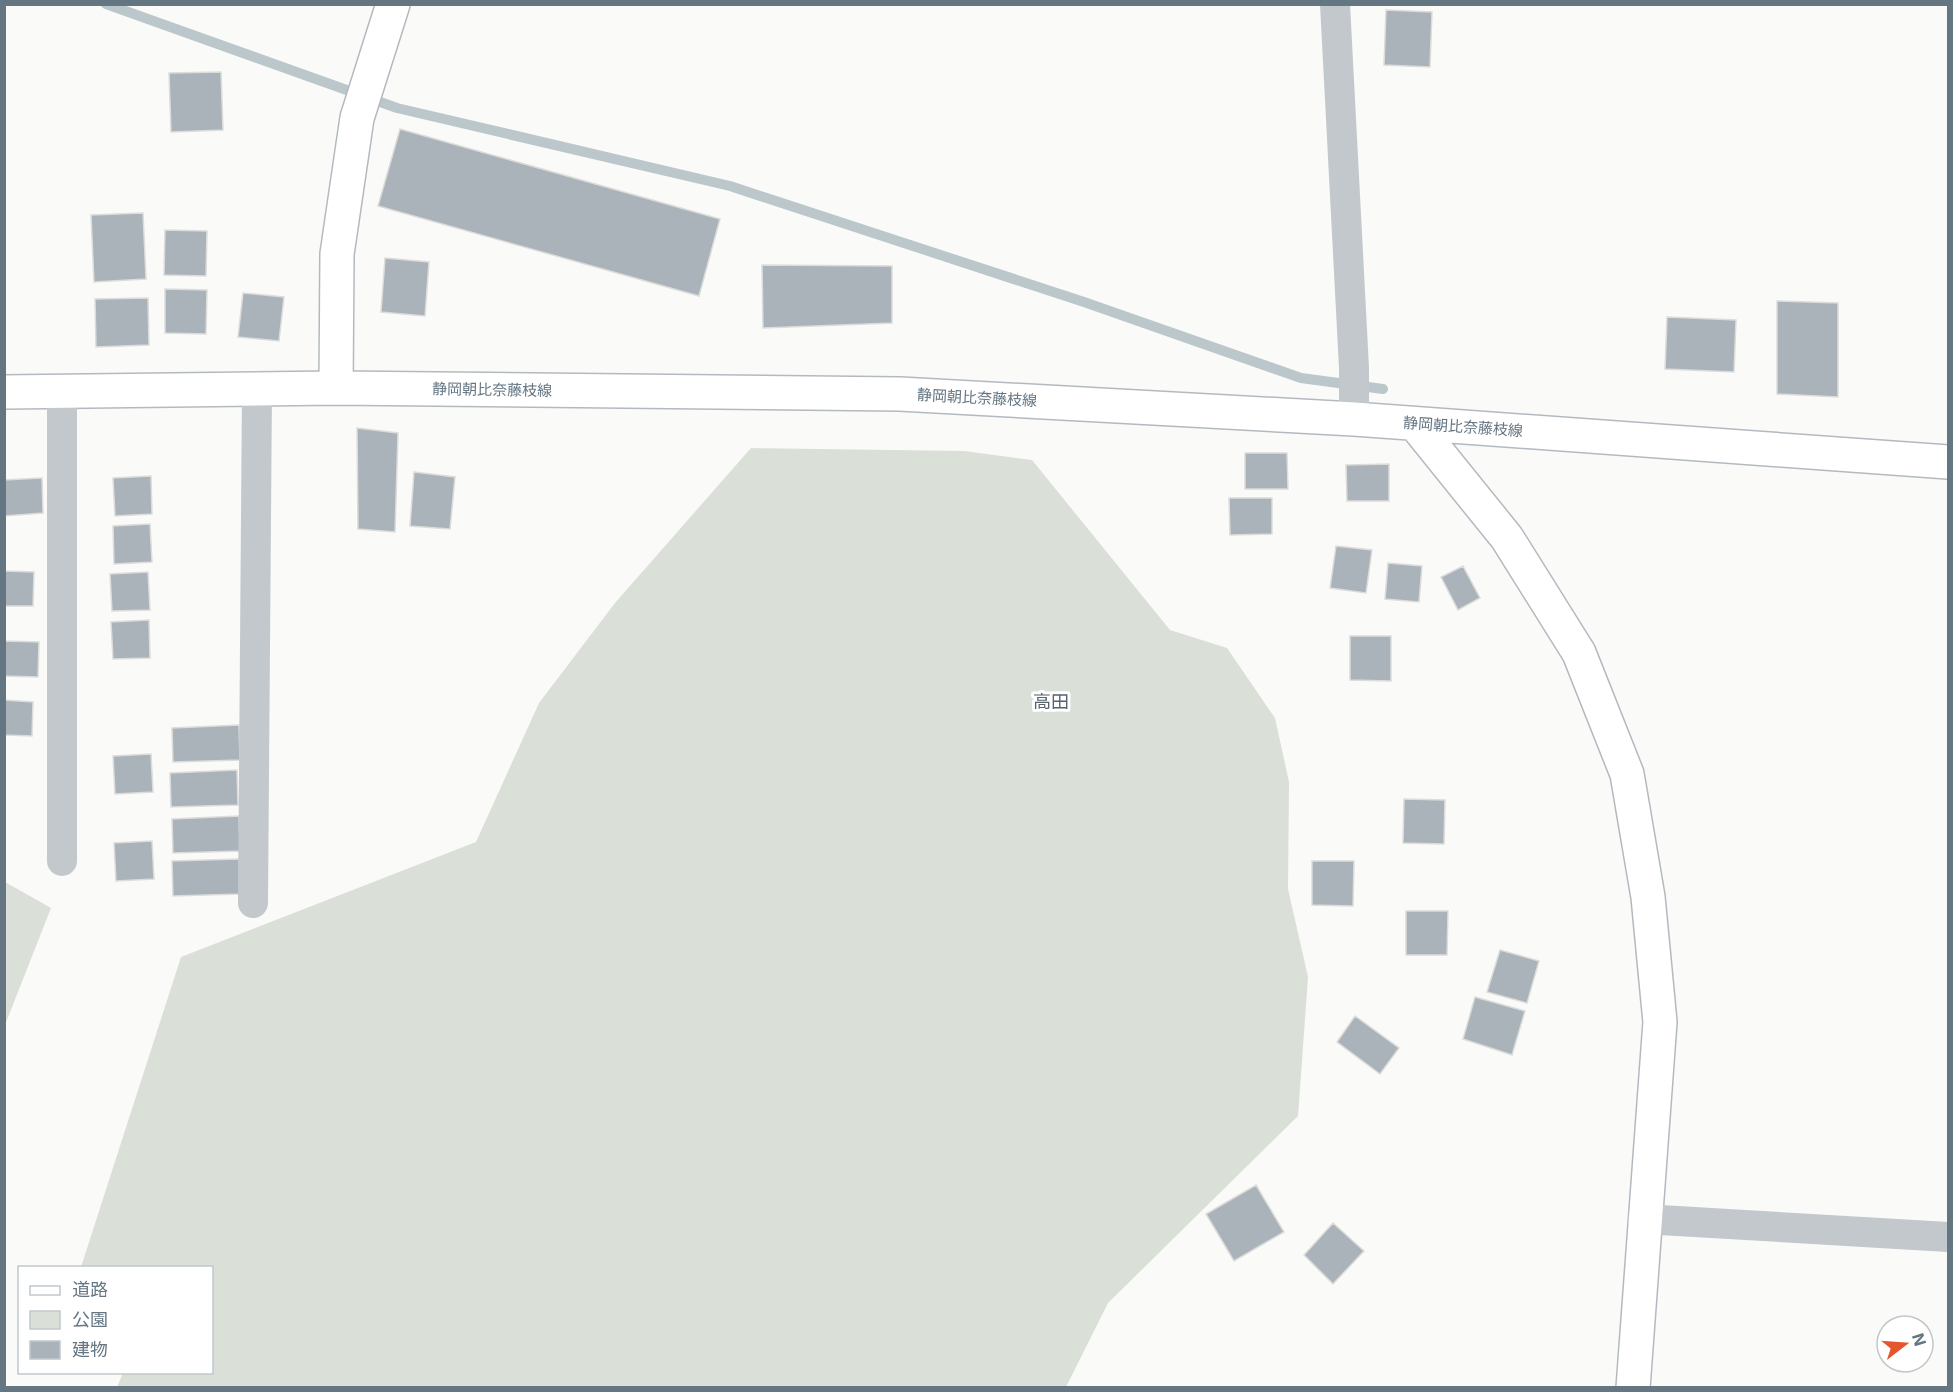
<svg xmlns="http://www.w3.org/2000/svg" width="1953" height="1392" font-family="Inter,'Noto Sans JP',sans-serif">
<rect width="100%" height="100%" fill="#fafaf8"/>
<path fill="#dadfd7" d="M751,448l213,3 68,9 138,170 57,18 48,70 14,64 -1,107 20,88 -10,139 -190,187 -42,84h-949l6,-14 89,-1v-104l-131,-1 100,-310 295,-115 63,-139 76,-100z
M5,882l46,26 -46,117z"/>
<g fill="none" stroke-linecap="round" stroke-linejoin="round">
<path stroke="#bbc7cb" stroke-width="10" d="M106,4l291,104 333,78 354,116 217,76 82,11"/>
</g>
<path fill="#aab3b9" stroke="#dcdcda" stroke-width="1.5" d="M1386,10l46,2 -2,55 -46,-2z
M221,72l2,58 -52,2 -2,-59z
M400,129l320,90 -21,77 -321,-90z
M143,213l3,66 -52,3 -3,-67z
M165,230l42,1 -1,45 -42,-1z
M385,258l44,4 -4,54 -44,-4z
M762,265l130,1v57l-129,5z
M165,289l42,1 -1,44 -41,-1z
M243,293l41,4 -5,44 -41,-4z
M148,298l1,47 -53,2 -1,-48z
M1777,301l61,2v94l-61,-3z
M1667,317l69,3 -2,52 -69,-3z
M357,428l41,5 -3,99 -37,-3z
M1245,453h42l1,36h-43z
M1389,464v37h-42l-1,-36z
M414,472l41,5 -5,52 -40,-3z
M151,476l1,38 -37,2 -2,-38z
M42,478l1,35 -39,3v-36z
M1229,498h43v36l-42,1z
M150,524l2,38 -38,2 -1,-38z
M1336,546l36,4 -6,43 -36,-5z
M1388,563l34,3 -3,36 -34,-3z
M1463,566l17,32 -22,12 -17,-33z
M4,571l30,1 -1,34h-29z
M148,572l2,38 -38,1 -2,-37z
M149,620l1,38 -37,1 -2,-37z
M1350,636h41v45l-41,-1z
M4,641l35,1 -1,35 -34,-1z
M4,700l29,2 -1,34 -28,-1z
M239,725l1,35 -67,2 -1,-34z
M151,754l2,38 -38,2 -2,-38z
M237,770l1,35 -67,2 -1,-34z
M1404,799l41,1 -1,44 -41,-1z
M239,816l1,35 -67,2 -1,-34z
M152,841l2,38 -38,2 -2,-38z
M239,859l1,35 -67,2 -1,-35z
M1312,861h42l-1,45 -41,-1z
M1406,911h42l-1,44h-41z
M1500,950l39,11 -12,42 -40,-11z
M1475,997l50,14 -13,44 -49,-16z
M1355,1016l44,32 -19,26 -43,-32z
M1256,1185l28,47 -50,29 -28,-47z
M1333,1223l31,28 -31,33 -29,-29z"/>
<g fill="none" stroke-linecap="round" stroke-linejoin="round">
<defs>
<path id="secondary" d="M336,388l1,-134 20,-136 36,-114
M4,392l332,-4 564,6 454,25 594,43
M1415,424l92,114 72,115 48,121 21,123 12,125 -27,366"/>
</defs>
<use href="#secondary" stroke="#b3babf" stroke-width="36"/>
<path stroke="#c3c8cc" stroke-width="30" d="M1335,4l19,364v51
M62,861v-470
M253,903l4,-514
M1643,1219l305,18"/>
<use href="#secondary" stroke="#fff" stroke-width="33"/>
</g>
<g text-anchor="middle" stroke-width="6" stroke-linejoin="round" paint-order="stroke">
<g font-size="15" fill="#657683" stroke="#fff">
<text transform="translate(492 390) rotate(1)" y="5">静岡朝比奈藤枝線</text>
<text transform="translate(977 398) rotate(3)" y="5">静岡朝比奈藤枝線</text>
<text transform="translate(1463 427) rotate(4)" y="5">静岡朝比奈藤枝線</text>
</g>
<g font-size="18" fill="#57646e" stroke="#fff">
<text x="1051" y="708">高田</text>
</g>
</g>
<rect width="1953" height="1392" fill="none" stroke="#657683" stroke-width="12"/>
<rect x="18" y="1266" width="195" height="108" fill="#ffffff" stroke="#c1c8cd" stroke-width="1.5"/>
<rect x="30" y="1286" width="30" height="9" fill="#ffffff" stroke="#c1c8cd" stroke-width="1.5"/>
<text x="72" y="1296" font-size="18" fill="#657683">道路</text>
<rect x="30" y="1311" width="30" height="18" fill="#dadfd7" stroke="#c1c8cd" stroke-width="1.5"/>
<text x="72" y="1326" font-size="18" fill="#657683">公園</text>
<rect x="30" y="1341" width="30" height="18" fill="#aab3b9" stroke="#c1c8cd" stroke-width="1.5"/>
<text x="72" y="1356" font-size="18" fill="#657683">建物</text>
<g transform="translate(1905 1344) rotate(73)"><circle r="28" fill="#ffffff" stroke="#c1c8cd" stroke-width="1.5"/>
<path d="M0-4.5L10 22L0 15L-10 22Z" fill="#e4572e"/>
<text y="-9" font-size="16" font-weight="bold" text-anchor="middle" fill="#657683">N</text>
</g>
</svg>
